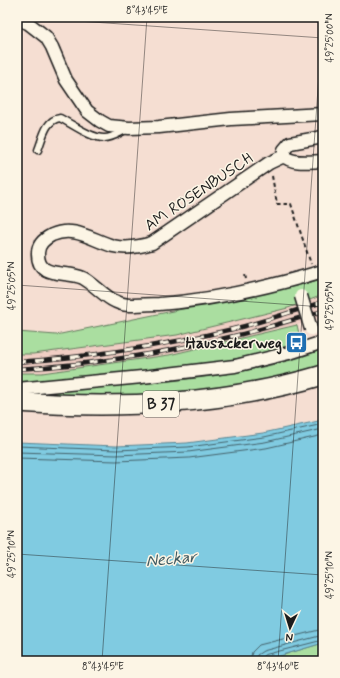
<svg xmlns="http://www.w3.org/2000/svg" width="340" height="678" font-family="Mynerve,sans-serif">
<rect width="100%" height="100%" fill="#f5ded2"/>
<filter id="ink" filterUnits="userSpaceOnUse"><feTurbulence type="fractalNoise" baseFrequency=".025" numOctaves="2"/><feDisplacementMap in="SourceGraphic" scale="8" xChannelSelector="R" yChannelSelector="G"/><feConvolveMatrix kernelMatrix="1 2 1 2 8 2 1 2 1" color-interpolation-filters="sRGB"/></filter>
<g filter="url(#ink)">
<path fill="#f0cec4" d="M323,295v21l-26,9 -128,30 -127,18h-25v-19h16l144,-19 111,-27z"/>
<path fill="#aadea0" stroke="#637d5e" d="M323,278v17l-35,13 -111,27 -144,19h-16v-22l39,3 253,-52z
M297,325l3,13 -17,12 -59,11 -207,24v-12h25l127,-18z
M323,349v18l-86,20 -73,10 -125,-1 -3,-4c85,-8 172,-9 255,-32 11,-3 22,-7 32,-11z
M323,643v18h-69l19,-3z"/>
<path fill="#80cbe1" stroke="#588592" d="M323,420v223l-50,15 -19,3h-237v-219l99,4 71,-3 76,-10z"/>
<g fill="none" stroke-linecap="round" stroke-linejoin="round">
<path stroke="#44626b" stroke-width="1" d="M17,446l99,4 72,-3 76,-10 59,-13
M17,452l99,3 72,-3 77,-10 58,-13
M17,458l99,3 73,-3 77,-10 57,-13
M250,661l2,-9 7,-7 64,-16
M256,661l1,-6 6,-4 60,-16
M261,661l1,-4 2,-2 59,-15"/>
<defs>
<path id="lane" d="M38,150c5,-12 7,-30 22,-32 12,6 32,21 45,20 7,0 14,-5 21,-8"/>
<path id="street" d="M17,19l11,4 18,14 6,10 14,33 21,31 13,10 9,5 20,2 30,-1 72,-8 92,-5
M284,156l-15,7 -117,80c-13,4 -26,6 -39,3 -21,-6 -39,-21 -61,-11 -8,4 -14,9 -14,18 -1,27 29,17 45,25 16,9 26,26 46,27 10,0 20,-1 30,-1 56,-4 111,-17 164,-33
M284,156v-6l6,-7 33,-6
M284,156c9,9 28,5 39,5
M17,389l125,-12 93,-11 54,-13 34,-11"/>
<path id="primary" d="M17,402c105,7 205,3 306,-27"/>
</defs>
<use href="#lane" stroke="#1c1c1c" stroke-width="9"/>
<use href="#street" stroke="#1c1c1c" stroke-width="15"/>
<use href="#primary" stroke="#1c1c1c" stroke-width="22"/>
<path stroke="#1c1c1c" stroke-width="2" stroke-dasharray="4 3" stroke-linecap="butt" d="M272,176l5,28h14l20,60
M246,279l-1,-4 2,-1
M313,661l10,-4"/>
<use href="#lane" stroke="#fcf5e5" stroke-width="6"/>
<use href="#street" stroke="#fcf5e5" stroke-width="12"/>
<use href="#primary" stroke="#fcf5e5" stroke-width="19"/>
<defs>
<path id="rail" d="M17,362c73,-5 145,-16 216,-33 30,-7 60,-18 90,-27
M17,369c74,-4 149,-16 221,-34 29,-7 57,-16 85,-24"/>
</defs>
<use href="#rail" stroke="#1c1c1c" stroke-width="4.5"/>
<use href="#rail" stroke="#fcf5e5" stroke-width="3" stroke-dasharray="9" stroke-linecap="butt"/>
<defs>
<path id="street-bridge" d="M301,296l10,33"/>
</defs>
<use href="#street-bridge" stroke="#1c1c1c" stroke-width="15" stroke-linecap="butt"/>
<use href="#street-bridge" stroke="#fcf5e5" stroke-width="12"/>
</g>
</g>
<path fill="none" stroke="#1c1c1c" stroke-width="1" stroke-opacity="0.45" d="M20,17l303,21M17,285l306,22M17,554l306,21M102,661l45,-644M278,661l45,-644"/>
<defs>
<symbol id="bus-square" viewBox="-11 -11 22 22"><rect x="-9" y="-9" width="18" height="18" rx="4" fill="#1f6fb2" stroke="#fcf5e5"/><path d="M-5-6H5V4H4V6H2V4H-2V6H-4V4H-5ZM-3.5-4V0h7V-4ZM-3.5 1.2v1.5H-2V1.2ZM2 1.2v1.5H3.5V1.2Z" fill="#fff"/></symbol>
</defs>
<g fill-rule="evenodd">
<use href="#bus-square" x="284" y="330" width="25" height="25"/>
</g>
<g text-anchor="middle" stroke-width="3" stroke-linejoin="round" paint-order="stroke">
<rect fill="#fcf5e5" stroke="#5f5d58" stroke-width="1" x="143" y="391" width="36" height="26" rx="3"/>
<g font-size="15" font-weight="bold" fill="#1c1c1c">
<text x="161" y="409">B 37</text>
</g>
<g font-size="16" fill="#1c1c1c" stroke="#fcf5e5">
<text transform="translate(198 191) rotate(-34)" y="6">AM ROSENBUSCH</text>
</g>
<g font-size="16" font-weight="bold" fill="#1c1c1c" stroke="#fcf5e5" text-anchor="end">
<text x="282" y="348">Hausackerweg</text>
</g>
<g font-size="17" font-style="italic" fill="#3f5961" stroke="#fcf5e5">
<text transform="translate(171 558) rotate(-5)" y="6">Neckar</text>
</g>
</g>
<rect width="340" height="678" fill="none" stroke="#fcf5e5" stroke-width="44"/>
<g transform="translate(290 628) rotate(184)" stroke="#fcf5e5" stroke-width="3" paint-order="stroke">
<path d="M0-3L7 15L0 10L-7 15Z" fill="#1c1c1c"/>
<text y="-6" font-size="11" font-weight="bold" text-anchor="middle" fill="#1c1c1c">N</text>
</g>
<rect x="22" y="22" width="296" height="634" fill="none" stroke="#1c1c1c" stroke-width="1.5"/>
<g font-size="10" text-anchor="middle" fill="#1c1c1c">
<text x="147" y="14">8°43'45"E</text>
<text transform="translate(329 38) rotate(-90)" y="4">49°25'00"N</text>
<text transform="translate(11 286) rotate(-90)" y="4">49°25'05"N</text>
<text transform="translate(329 306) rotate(-90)" y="4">49°25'05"N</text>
<text transform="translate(11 554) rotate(-90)" y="4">49°25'10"N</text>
<text transform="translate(329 575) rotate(-90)" y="4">49°25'10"N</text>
<text x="103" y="670">8°43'45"E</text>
<text x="278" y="670">8°43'40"E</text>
</g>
</svg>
